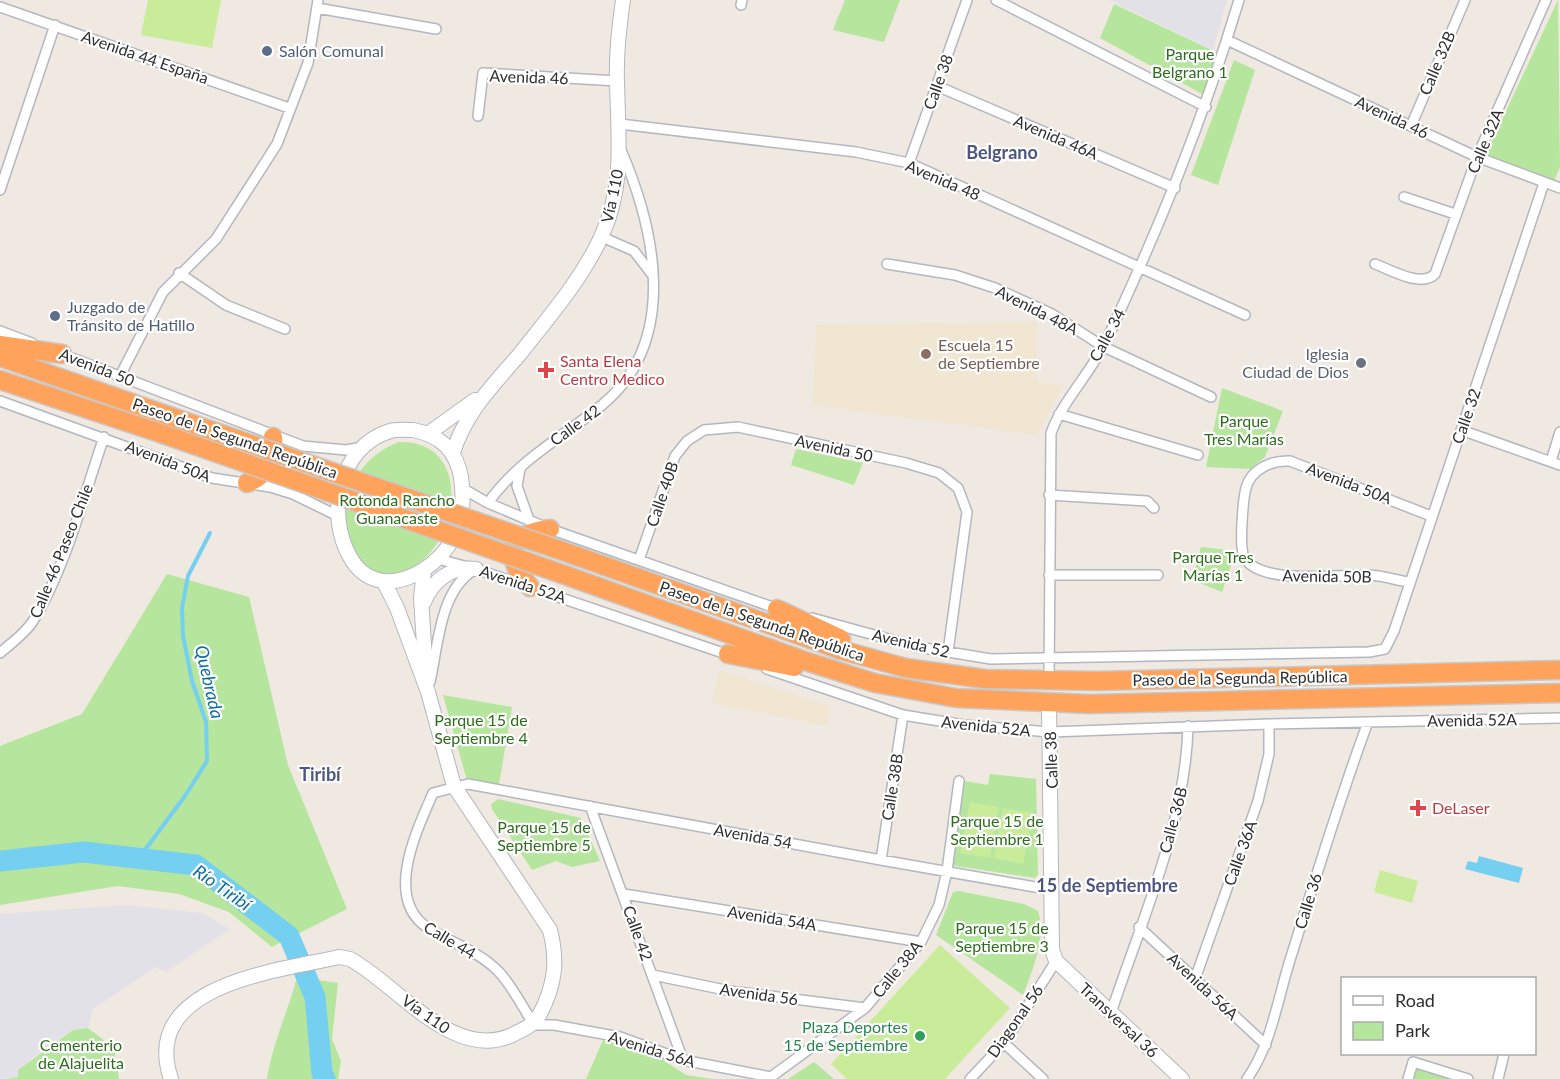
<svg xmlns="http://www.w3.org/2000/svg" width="1560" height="1079" font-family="Lato,sans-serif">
<rect width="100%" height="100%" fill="#efe9e1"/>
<path fill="#e3e1e8" d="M1109,0h118l-14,50z
M126,905l77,8 27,16 -64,43 -10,-5 -63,42 -5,19 -16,2 -34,24 -20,16v7l-18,2v-165z"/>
<path fill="#f0e6d1" d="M1037,322v60l27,3 -27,50 -224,-30 3,-80z
M719,670l112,37 -4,19 -115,-23z"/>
<path fill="#b6e59e" d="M845,0h55l-16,42 -51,-12z
M1558,0l2,167 -7,16 -68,-27z
M1114,4l106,50 -16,41 -104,-57z
M1234,60l21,10 -37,115 -27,-10z
M1222,388l61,23 -18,46 -15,12 -44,-2z
M399,442c83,-2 58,127 -9,132 -10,1 -22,-3 -29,-11 -36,-42 -10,-104 38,-121z
M796,449l67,14 -9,22 -63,-20z
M1201,547l27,3 5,10 -11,32 -30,-12z
M167,574l82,23 39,168 59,144 -75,38 -43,-35 -50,-18 -61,-8 -118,19v-159l82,-32z
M443,695l69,12 -14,83 -30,-6z
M990,774l46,5 2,95 -3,4 -85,-13 15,-84 23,4z
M498,799l83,19 19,43 -28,6 -16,-6 -24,9 -40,-61 -1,-5z
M959,891l65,13 14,7c9,27 -6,60 -15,84l-87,-60 17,-43z
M297,977l41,6 -6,56 9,22 -3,18h-71c5,-35 21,-67 30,-102z
M88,1028l26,20 5,31h-112l11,-2v-7l55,-40z
M603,1040l46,11 37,24 27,4h-127z
M814,1062l20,17h-46z
M1413,1062l55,17h-60z"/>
<path fill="#c9ec9a" d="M148,0h73l-9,48 -71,-13z
M970,802l29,5 -9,51 -30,-5z
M1003,808l30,5 -10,51 -29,-6z
M1380,870l38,11 -6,22 -38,-11z
M940,945l70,63 -65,71h-98l-16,-15z"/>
<path fill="#75cff0" d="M1479,856l44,12 -4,15 -54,-14 3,-8 9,2z"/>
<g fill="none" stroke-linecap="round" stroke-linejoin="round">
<path stroke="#75cff0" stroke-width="4" d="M139,858l46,-62 22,-35 -1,-39 -14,-41 -9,-45 -1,-28 6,-32 22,-43"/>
<path stroke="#75cff0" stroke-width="21" d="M0,861l84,-9 112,13 93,71 26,61 7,76 3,6"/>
<defs>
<path id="street" d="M996,0l210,107
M741,5l1,-5
M0,7l289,101
M317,8l119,21
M1227,40l250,117 83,31
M937,86l238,102
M478,116l5,-43 134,8
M620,124l236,28 53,11 336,152
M1411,126l54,-126
M909,163l58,-163
M0,190l55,-165
M1404,197l51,17
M602,237l32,14 17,22
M887,264l68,11 40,13 57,26 52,33 107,50
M1375,264c16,6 46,24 60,10l42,-117 69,-157
M179,273l47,32 59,24
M0,331l32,12
M59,353l244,93 43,4 17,-3
M120,376l43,-84 53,-53 61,-95 31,-81 10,-63
M0,401l212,77 58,9 23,7 43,21
M1059,414l139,41
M1461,430l99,35
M1551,461l9,-29
M520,469l-3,17 12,34
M462,488l26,15 62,26 228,80
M1049,495l98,6 7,7
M488,503c29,-42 75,-66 114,-98 78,-64 53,-176 19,-255
M438,559l38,10 253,86
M639,560l36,-104 12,-15 17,-11 34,-3 168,36 33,10 19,15 9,24 -19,140
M1049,575h109
M1409,582c-14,-2 -28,-7 -41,-7 -30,-1 -108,11 -124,-18 -5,-10 -1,-58 2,-69 5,-19 26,-28 44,-27l141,55
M812,618l106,29 73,12 378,-7 16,-3 9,-18 150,-448
M0,653c11,-10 25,-19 33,-32 32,-51 51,-126 71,-184
M767,669l136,46 61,10 86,7 219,-8 291,-6
M1049,680l2,-247c13,-35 41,-61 56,-94 53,-113 96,-219 132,-339
M430,682c8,-36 10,-92 44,-112
M959,781l-12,90 -8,34 -18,37 -56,66 -94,69 -88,-17 -63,-23 -66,-12h-20c-11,-17 -22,-40 -36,-54 -21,-21 -47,-28 -70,-43 -45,-29 -11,-98 5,-135l35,-9 413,76 171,30
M590,806l93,254
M881,860l22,-145
M624,894l297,48
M1139,927l127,118
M653,975l77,16 135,17
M1195,979l63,-178 11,-47v-30
M1111,1013c30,-91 75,-191 77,-287
M1004,1043l39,36
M970,1079l34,-36 52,-82
M1247,1079c25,-36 30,-78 43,-119 25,-80 49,-160 78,-238
M1408,1079l5,-17 55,17
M1498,1079l6,-25"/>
<path id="secondary" d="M413,430c27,5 43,20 48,47 2,17 3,33 -3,50 -13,42 -80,81 -108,30 -24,-42 -12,-110 40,-126 7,-2 16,-1 23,-1z
M429,433l46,-33
M453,453c12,-40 40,-68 66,-98 29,-37 64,-77 83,-120 23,-50 16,-100 15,-153 -1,-27 2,-55 6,-82
M424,570l-3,28 5,77
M424,602c9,-22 27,-36 52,-33
M1049,704l3,245 4,12 126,118
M171,1079c-32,-95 108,-108 168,-122l11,2c47,25 106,107 166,74 12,-6 17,-8 24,-19 15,-29 18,-53 10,-84l-96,-144 -26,-94 -31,-84 -13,-26"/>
<path id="highway" d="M0,345l62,9
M0,357l169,59
M0,380l163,54
M247,483c22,-8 28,-24 26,-46
M574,555l267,95 65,18 79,11 112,2 463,-11
M565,575l237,85 73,23 81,15 134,6 470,-11
M530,587c-27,-31 -23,-53 20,-58
M777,609l64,30
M728,654l66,13"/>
</defs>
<use href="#street" stroke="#b4b7c1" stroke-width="12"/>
<use href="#secondary" stroke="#b4b7c1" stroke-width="16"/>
<use href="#highway" stroke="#c9c9c9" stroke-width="21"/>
<use href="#street" stroke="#fff" stroke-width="9"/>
<use href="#secondary" stroke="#fff" stroke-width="14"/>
<use href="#highway" stroke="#ffa35c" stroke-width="18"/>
<defs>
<path id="highway-bridge" d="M169,416l405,139
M163,434l402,141"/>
</defs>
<use href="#highway-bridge" stroke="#c9c9c9" stroke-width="21" stroke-linecap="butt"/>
<use href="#highway-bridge" stroke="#ffa35c" stroke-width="18"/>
</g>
<g fill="#5c6f8a" stroke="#fff" stroke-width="2">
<circle cx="267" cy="51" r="6"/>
<circle cx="55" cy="316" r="6"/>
</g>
<circle fill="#8d6e63" stroke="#fff" stroke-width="2" cx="926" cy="354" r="6"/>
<circle fill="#6b7280" stroke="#fff" stroke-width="2" cx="1361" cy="363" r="6"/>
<g fill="#e0444e" stroke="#fff" stroke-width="2">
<path d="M543 361h6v6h6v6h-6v6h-6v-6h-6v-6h6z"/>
<path d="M1415 799h6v6h6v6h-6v6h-6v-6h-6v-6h6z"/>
</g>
<circle fill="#2e9e5b" stroke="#fff" stroke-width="2" cx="920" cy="1036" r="6"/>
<g text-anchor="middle" stroke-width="4.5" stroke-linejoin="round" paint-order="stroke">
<g font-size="16" fill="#4e5e75" stroke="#fff" text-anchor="start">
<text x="279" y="57">Salón Comunal</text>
<text x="67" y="313">Juzgado de<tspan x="67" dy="18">Tránsito de Hatillo</tspan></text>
</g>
<g font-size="16" fill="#2c6e1b" stroke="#fff">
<text x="1190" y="60">Parque<tspan x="1190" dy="18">Belgrano 1</tspan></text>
<text x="1244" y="427">Parque<tspan x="1244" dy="18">Tres Marías</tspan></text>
<text x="397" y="506">Rotonda Rancho<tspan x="397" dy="18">Guanacaste</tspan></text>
<text x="1213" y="563">Parque Tres<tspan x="1213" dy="18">Marías 1</tspan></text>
<text x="481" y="726">Parque 15 de<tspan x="481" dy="18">Septiembre 4</tspan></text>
<text x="997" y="827">Parque 15 de<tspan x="997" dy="18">Septiembre 1</tspan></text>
<text x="544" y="833">Parque 15 de<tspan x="544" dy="18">Septiembre 5</tspan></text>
<text x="1002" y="934">Parque 15 de<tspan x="1002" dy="18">Septiembre 3</tspan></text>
<text x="81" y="1051">Cementerio<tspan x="81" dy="18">de Alajuelita</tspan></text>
</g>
<g font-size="16" fill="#2e2e2e" stroke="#fff">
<text transform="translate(145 57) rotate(19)" y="6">Avenida 44 España</text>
<text transform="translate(1437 63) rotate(-67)" y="6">Calle 32B</text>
<text transform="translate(529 77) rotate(2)" y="6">Avenida 46</text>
<text transform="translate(938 82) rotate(-70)" y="6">Calle 38</text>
<text transform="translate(1392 117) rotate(25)" y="6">Avenida 46</text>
<text transform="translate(1056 137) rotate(23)" y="6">Avenida 46A</text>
<text transform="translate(1485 141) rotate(-67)" y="6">Calle 32A</text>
<text transform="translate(943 180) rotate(23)" y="6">Avenida 48</text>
<text transform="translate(612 196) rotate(-78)" y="6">Vía 110</text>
<text transform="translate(1037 310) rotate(27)" y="6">Avenida 48A</text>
<text transform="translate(1107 335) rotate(-62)" y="6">Calle 34</text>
<text transform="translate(97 367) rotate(21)" y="6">Avenida 50</text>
<text transform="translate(1466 416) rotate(-71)" y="6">Calle 32</text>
<text transform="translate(575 425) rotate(-36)" y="6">Calle 42</text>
<text transform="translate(235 438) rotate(19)" y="6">Paseo de la Segunda República</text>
<text transform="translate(834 448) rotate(12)" y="6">Avenida 50</text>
<text transform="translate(168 461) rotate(21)" y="6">Avenida 50A</text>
<text transform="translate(1349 483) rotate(21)" y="6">Avenida 50A</text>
<text transform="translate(662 494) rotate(-71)" y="6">Calle 40B</text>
<text transform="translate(61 551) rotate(-68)" y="6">Calle 46 Paseo Chile</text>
<text transform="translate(1327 576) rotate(1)" y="6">Avenida 50B</text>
<text transform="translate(523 584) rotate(18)" y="6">Avenida 52A</text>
<text transform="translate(762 621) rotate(19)" y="6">Paseo de la Segunda República</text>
<text transform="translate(911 643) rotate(13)" y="6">Avenida 52</text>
<text transform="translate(1240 678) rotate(-1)" y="6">Paseo de la Segunda República</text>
<text transform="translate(1472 720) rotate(-1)" y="6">Avenida 52A</text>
<text transform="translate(986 726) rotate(6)" y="6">Avenida 52A</text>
<text transform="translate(1051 760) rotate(-92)" y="6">Calle 38</text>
<text transform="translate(892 787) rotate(-81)" y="6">Calle 38B</text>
<text transform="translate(1173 820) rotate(-75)" y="6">Calle 36B</text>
<text transform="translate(753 836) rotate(10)" y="6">Avenida 54</text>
<text transform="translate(1240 853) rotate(-70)" y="6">Calle 36A</text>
<text transform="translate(1308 901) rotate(-73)" y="6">Calle 36</text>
<text transform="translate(772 918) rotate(9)" y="6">Avenida 54A</text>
<text transform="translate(638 933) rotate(70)" y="6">Calle 42</text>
<text transform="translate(450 940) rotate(31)" y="6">Calle 44</text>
<text transform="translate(897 969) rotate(-51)" y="6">Calle 38A</text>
<text transform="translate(1203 986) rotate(43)" y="6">Avenida 56A</text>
<text transform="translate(759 994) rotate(8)" y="6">Avenida 56</text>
<text transform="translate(426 1014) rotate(35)" y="6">Vía 110</text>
<text transform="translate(1119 1020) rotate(43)" y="6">Transversal 36</text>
<text transform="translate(1015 1021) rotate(-55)" y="6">Diagonal 56</text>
<text transform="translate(652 1049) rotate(17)" y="6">Avenida 56A</text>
</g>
<g font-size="16" fill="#785e54" stroke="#fff" text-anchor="start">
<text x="938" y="351">Escuela 15<tspan x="938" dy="18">de Septiembre</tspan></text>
</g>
<g font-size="16" fill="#5b616d" stroke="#fff" text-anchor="end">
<text x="1349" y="360">Iglesia<tspan x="1349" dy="18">Ciudad de Dios</tspan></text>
</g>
<g font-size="16" fill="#be3a42" stroke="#fff" text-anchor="start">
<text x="560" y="367">Santa Elena<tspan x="560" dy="18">Centro Medico</tspan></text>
<text x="1432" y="814">DeLaser</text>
</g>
<g font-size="16" fill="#27864d" stroke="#fff" text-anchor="end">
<text x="908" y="1033">Plaza Deportes<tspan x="908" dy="18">15 de Septiembre</tspan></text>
</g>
<g font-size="18" font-weight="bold" fill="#4d5680" stroke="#fff">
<text x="1002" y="159">Belgrano</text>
<text x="320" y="781">Tiribí</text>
<text x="1107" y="892">15 de Septiembre</text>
</g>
<g font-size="18" font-style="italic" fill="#0d6fa3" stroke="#fff">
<text transform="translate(209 682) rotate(77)" y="6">Quebrada</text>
<text transform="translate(222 888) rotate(35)" y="6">Río Tiribí</text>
</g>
</g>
<rect x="1341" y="977" width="195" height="78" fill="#ffffff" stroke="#ababab" stroke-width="1.5"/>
<rect x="1353" y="996" width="30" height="9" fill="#ffffff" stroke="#ababab" stroke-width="1.5"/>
<text x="1395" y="1007" font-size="18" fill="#2e2e2e">Road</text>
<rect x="1353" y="1022" width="30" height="18" fill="#b6e59e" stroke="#ababab" stroke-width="1.5"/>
<text x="1395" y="1037" font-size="18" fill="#2e2e2e">Park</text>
</svg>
